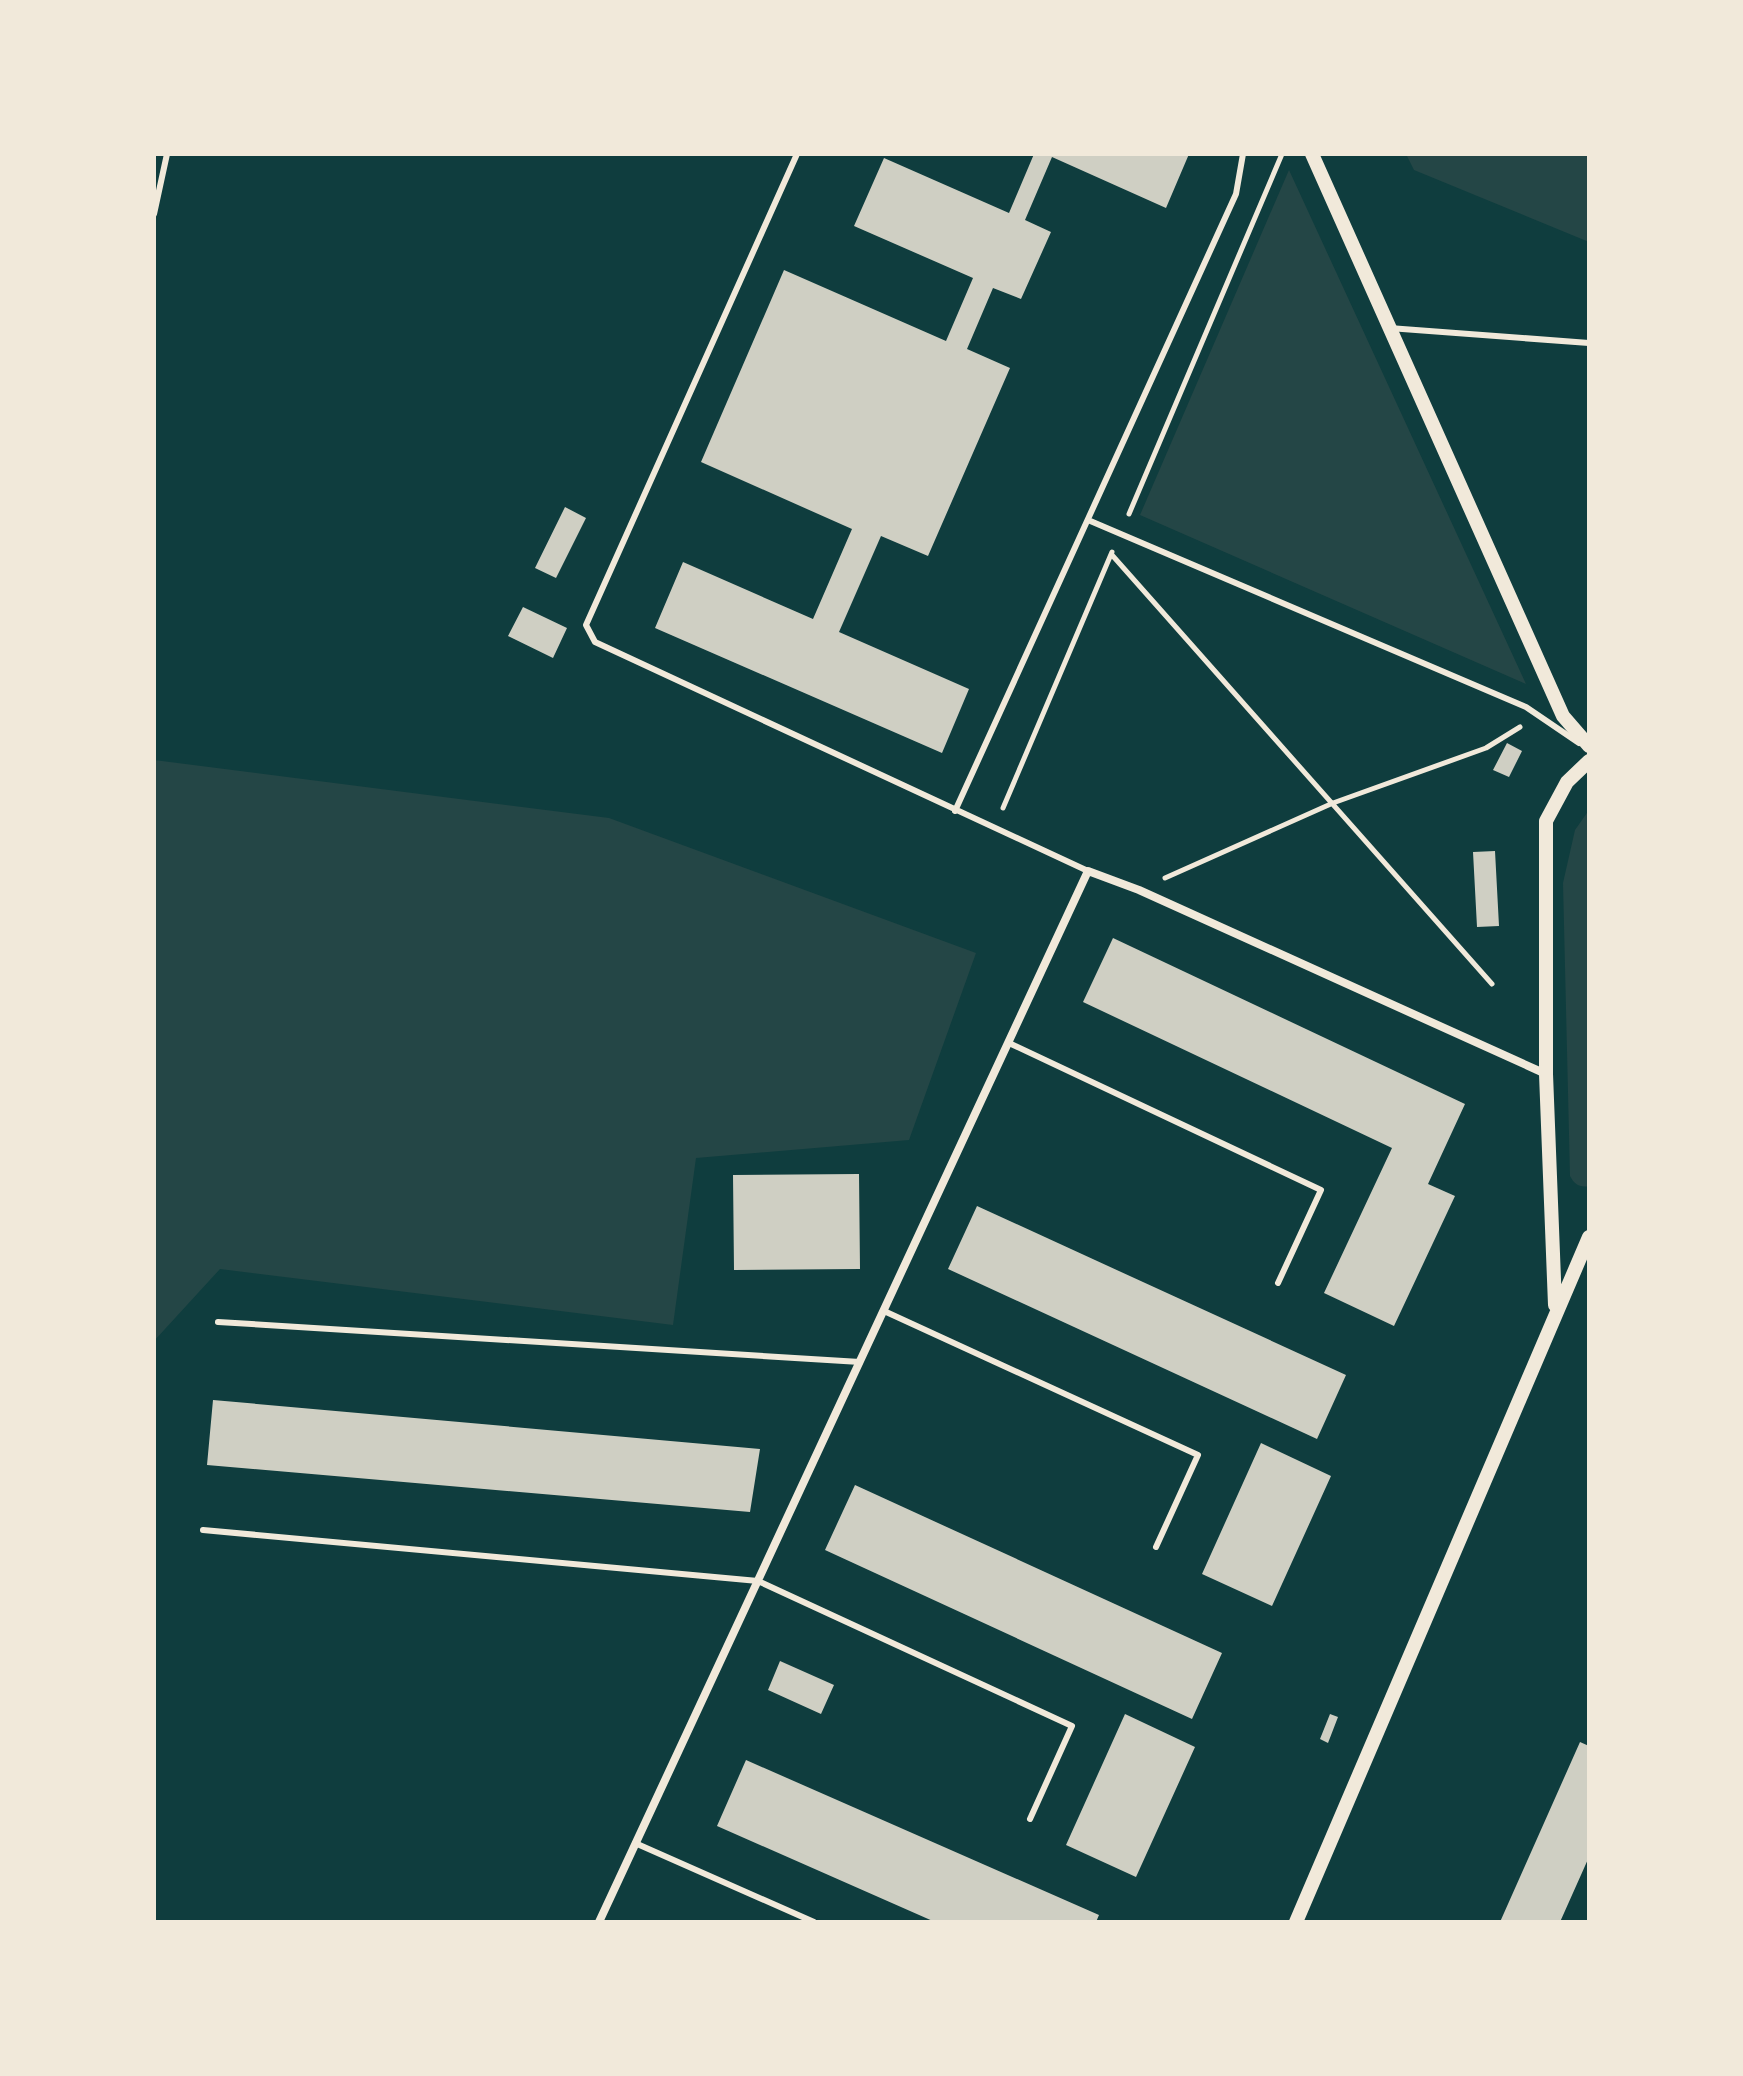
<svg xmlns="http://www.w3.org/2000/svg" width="1743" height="2076" font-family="Rubik,sans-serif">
<rect width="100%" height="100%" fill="#0f3d3e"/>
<path fill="#244646" d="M1406,154h183v88l-175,-72z
M1289,170l237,514 -386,-169z
M154,760l455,58 367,135 -67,187 -213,18 -23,167 -453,-56 -66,72z
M1589,810v376c-9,2 -15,-2 -19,-10l-7,-293 12,-53z"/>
<path fill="#cfcfc3" d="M1034,154h155l-23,54 -114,-51 -27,63 26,12 -30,67 -28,-11 -26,61 43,19 -82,188 -47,-20 -42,96 130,57 -27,64 -287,-125 28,-66 130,57 39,-90 -151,-67 83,-192 162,71 27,-63 -119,-52 30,-68 125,55z
M565,507l21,11 -30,60 -21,-10z
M523,607l44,21 -14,30 -45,-22z
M1507,743l15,8 -13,26 -16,-7z
M1495,851l4,75 -22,1 -4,-75z
M1113,938l352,166 -37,80 27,12 -61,130 -70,-33 68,-145 -309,-146z
M859,1174l1,95 -126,1 -1,-95z
M977,1206l369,169 -29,64 -369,-170z
M213,1400l547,49 -10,63 -543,-47z
M1261,1443l70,33 -59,130 -70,-32z
M855,1485l367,168 -30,66 -367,-169z
M780,1661l54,24 -13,29 -53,-24z
M1125,1714l70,33 -59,130 -70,-32z
M1330,1714l8,3 -10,26 -8,-4z
M1580,1742l9,4v111l-29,65h-60z
M746,1760l353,155 -3,7h-161l-218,-96z"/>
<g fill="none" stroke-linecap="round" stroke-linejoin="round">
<path stroke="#f1e9da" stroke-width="5" d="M1129,514l153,-360
M1112,555l380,429
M1003,808l109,-256
M1165,878l168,-75 153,-55 34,-21"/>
<path stroke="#f1e9da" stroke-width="6" d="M797,154l-211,471 9,17 493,229
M154,214l13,-60
M1389,328l200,15
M1088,520l438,187 53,36
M955,811l281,-617 7,-40
M1009,1043l312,147 -43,93
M884,1311l314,144 -42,92
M218,1322l642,40
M203,1530l555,51 314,145 -42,93
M635,1843l179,79"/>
<path stroke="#f1e9da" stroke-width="8" d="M599,1922l489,-1051 51,19 407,184"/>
<path stroke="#f1e9da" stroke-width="14" d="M1312,154l251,562 26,30
M1555,1305l-9,-231v-253l21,-39 22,-21
M1296,1922l293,-685"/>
</g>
<rect width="1743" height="2076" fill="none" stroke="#f1e9da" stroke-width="312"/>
</svg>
